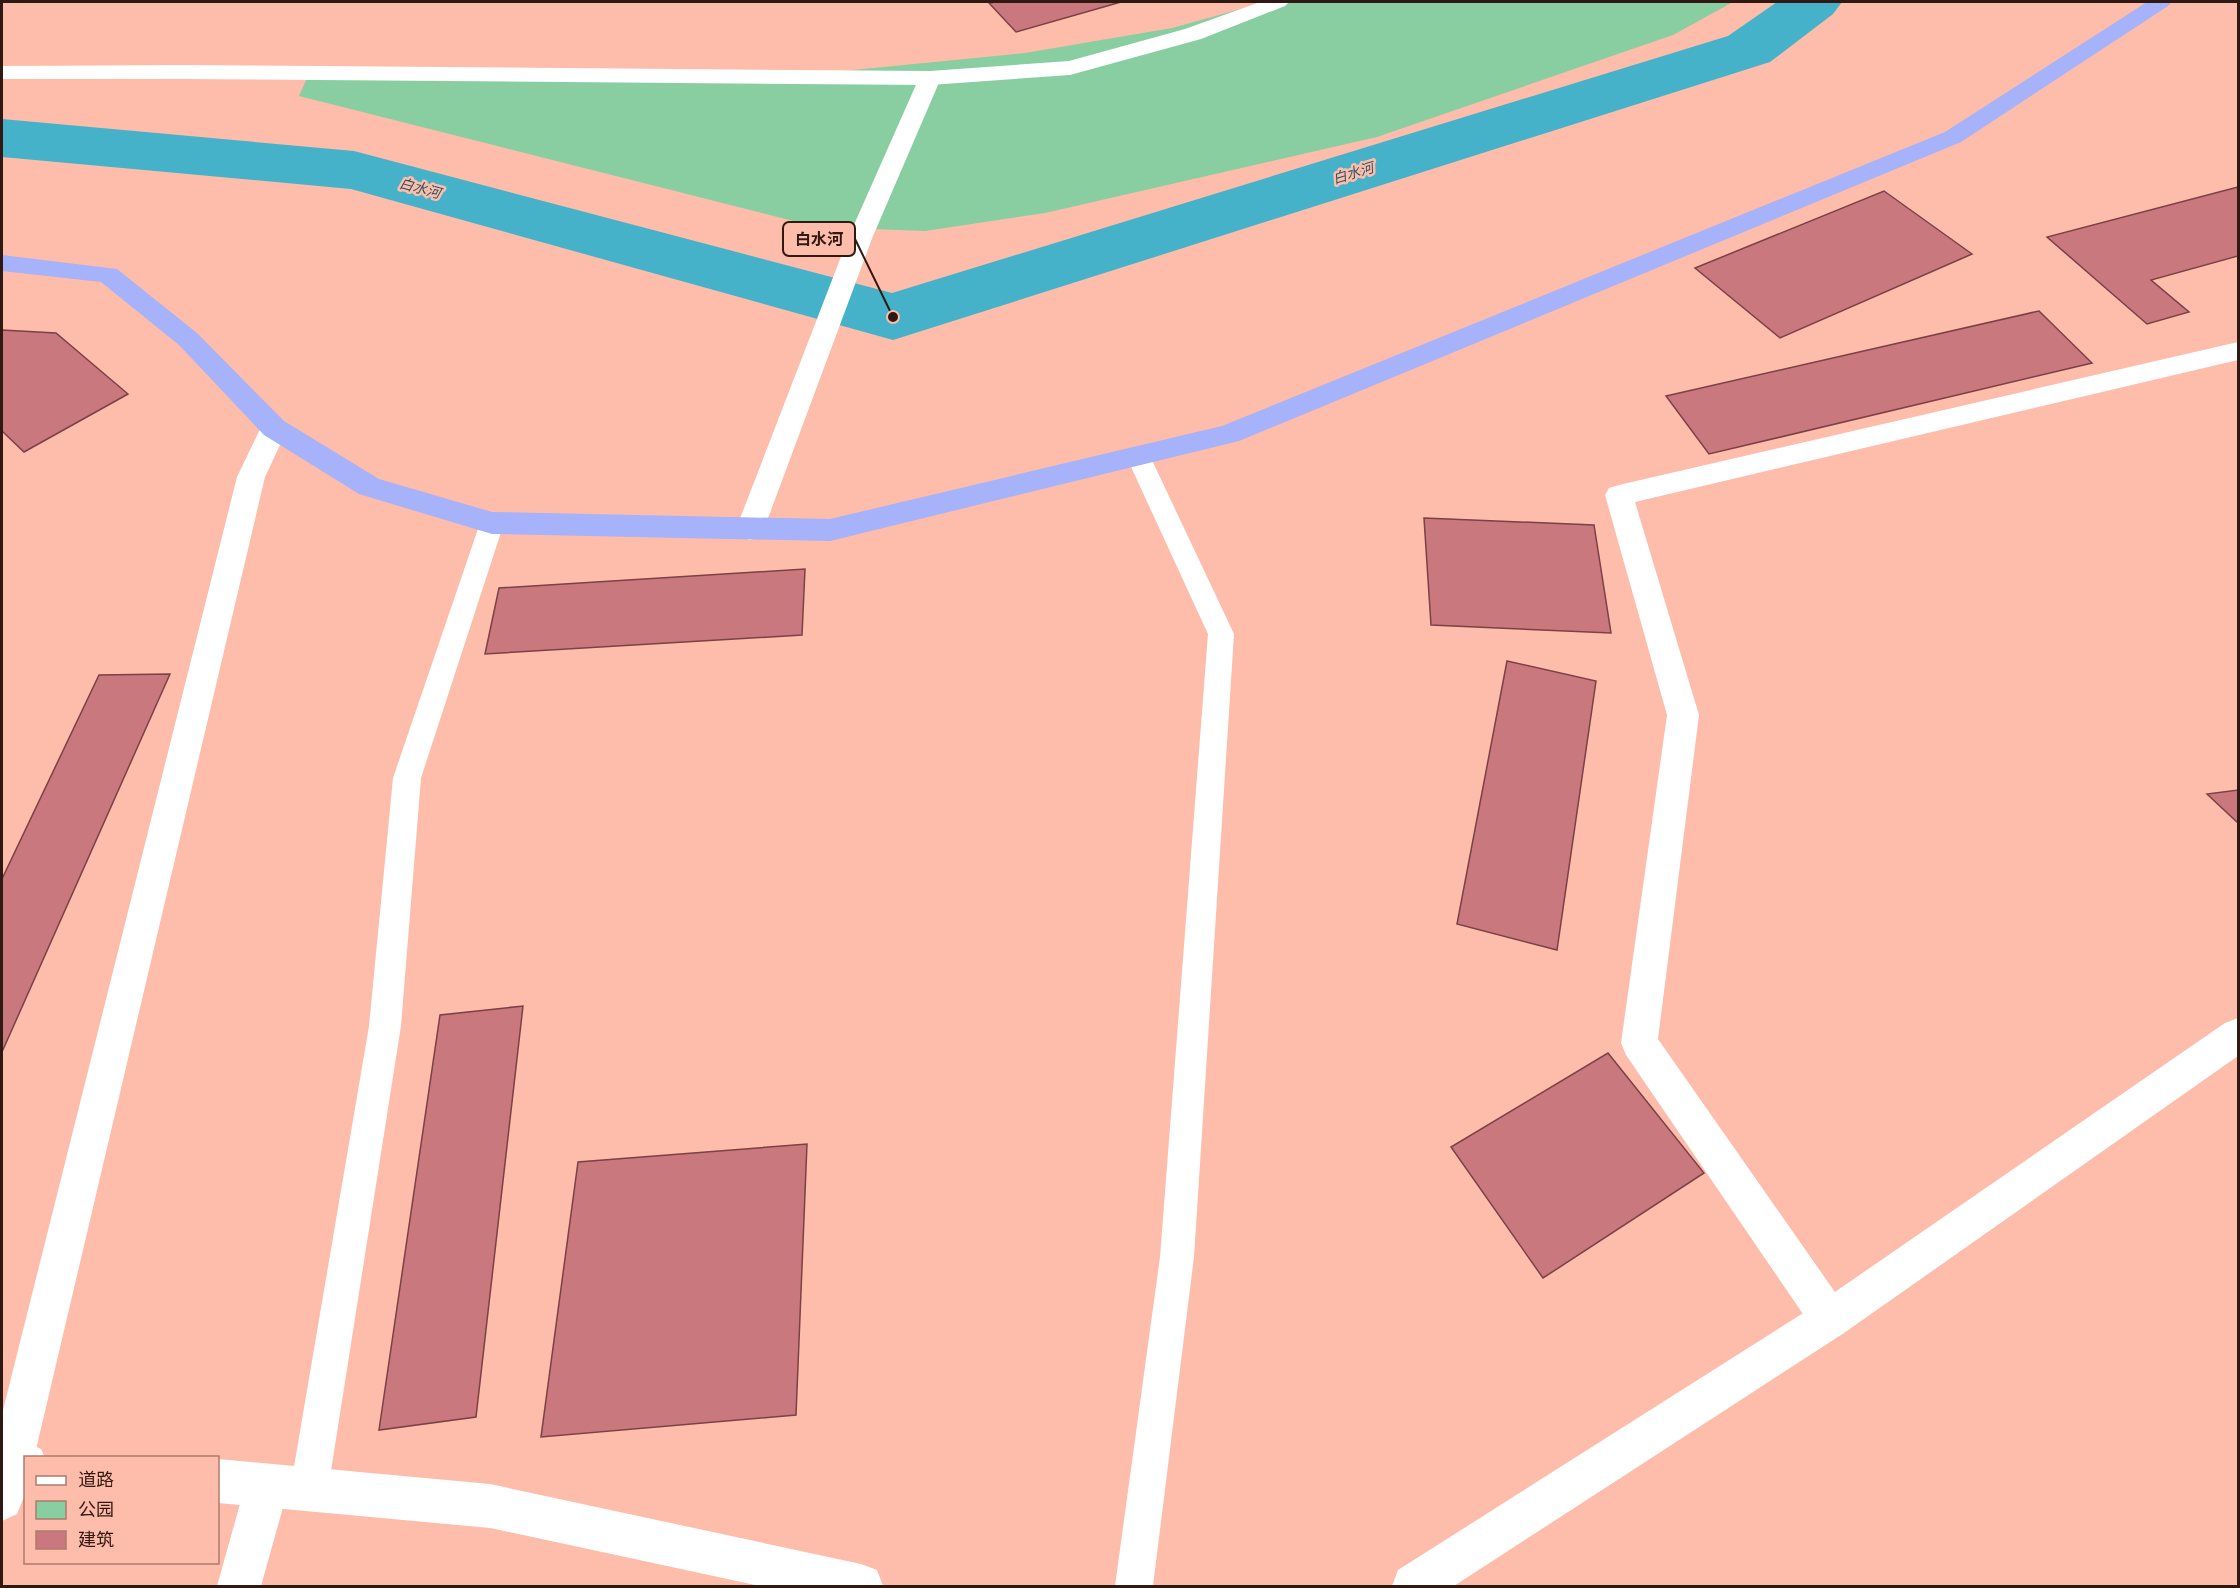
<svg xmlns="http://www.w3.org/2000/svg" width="2240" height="1588" font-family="Raleway,'Noto Sans SC',sans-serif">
<rect width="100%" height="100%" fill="#febcab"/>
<path fill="#88cea1" d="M1266,2h467l-60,33 -296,102 -332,76 -120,18 -108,-4 -518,-131 12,-27 502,5 212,-21 147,-25z"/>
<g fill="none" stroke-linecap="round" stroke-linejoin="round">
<path fill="#46b2ca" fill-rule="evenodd" d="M1777,2h65l-9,12 -63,48 -877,278 -542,-151 -349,-32v-38l352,32 538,142 836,-257z"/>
</g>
<path fill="#c9787e" stroke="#7b4146" stroke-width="1.5" d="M995,2h126l-105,30 -27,-29z
M2238,187v69l-87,24 38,32 -42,12 -100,-87z
M1884,191l88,63 -192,84 -85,-70z
M2039,311l53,52 -383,91 -43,-58z
M2,330l54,3 72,61 -104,58 -22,-21z
M1424,518l170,7 17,108 -180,-8z
M805,569l-3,66 -317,19 14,-66z
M1507,661l89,20 -39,269 -100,-26z
M170,674l-168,378v-173l97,-204z
M2238,790v33l-31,-29z
M523,1006l-47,411 -97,13 61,-415z
M1608,1053l96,120 -161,105 -92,-131z
M807,1144l-11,271 -255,22 37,-275z"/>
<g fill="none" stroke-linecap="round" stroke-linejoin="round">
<path fill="#fff" fill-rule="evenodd" d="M1138,447l9,3 3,6 84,178 -40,623 -41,329h-38l45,-329 48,-623 -82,-178 3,-6z
M492,514l9,2 3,7 -83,255 -20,248 -73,464 -6,13 -13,6 -13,-6 -6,-13 79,-464 24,-248 87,-255 3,-7z"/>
<path fill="#fff" fill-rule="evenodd" d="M930,71l8,2 3,5 -68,158 -109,293 -4,8 -10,3 -10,-3 -4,-8 113,-293 70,-158 3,-5z"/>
<path fill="#fff" fill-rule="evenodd" d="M2238,342v18l-603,142 64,213 -41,324 186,266 6,14 -6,14 -14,6 -14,-6 -190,-278 -5,-12 46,-328 -62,-220 4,-7 10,-3z
M274,418l10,3 4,7 -23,49 -231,981h-8v34l-9,22 -15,7v-107l235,-937 27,-56z
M267,1464l15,7 7,15 -28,100h-44l28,-100 7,-15z"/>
<path fill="#fff" fill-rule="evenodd" d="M1260,2h29l-4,4 -84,33 -131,36 -140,10 -744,-6h-184v-13l184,-1 744,6 139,-10 116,-32z
M2238,1018v38l-394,277 -390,253h-62l6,-16 418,-265 409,-282z
M2,1440l24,2 15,7 4,9h-19v28l-24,-3z
M218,1459l272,25 371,80 16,6 6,16h-123l-270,-58 -272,-25z"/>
<path fill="#a6b2fa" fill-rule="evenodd" d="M2147,2h25l-4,4 -207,136 -722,299 -409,100 -338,-7 -133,-40 -95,-59 -85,-90 -78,-63 -99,-11v-16l115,14 80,64 87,88 95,58 113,33 338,7 392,-93 723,-294z"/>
</g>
<g text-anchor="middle" stroke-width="5" stroke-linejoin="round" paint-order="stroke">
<g font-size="14" font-style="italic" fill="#285560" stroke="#febcab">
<text transform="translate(1353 173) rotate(-17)" y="5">白水河</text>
<text transform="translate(420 188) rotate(15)" y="5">白水河</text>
</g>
</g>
<path fill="none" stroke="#311913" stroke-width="2" d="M893 317L855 239"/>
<circle fill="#311913" stroke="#febcab" stroke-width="2" cx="893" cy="317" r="6"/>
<rect fill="#febcab" stroke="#311913" stroke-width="2" x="783" y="222" width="72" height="34" rx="6"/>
<g font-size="16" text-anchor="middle" font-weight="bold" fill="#311913">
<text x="819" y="245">白水河</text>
</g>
<rect width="2240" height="1588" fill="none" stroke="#311913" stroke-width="6"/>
<rect x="24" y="1456" width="195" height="108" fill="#febcab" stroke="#ac7b6e" stroke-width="1.5"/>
<rect x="36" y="1476" width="30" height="9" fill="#ffffff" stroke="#ac7b6e" stroke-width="1.5"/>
<text x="78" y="1486" font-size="18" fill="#311913">道路</text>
<rect x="36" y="1501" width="30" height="18" fill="#88cea1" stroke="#ac7b6e" stroke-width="1.5"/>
<text x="78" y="1516" font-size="18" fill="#311913">公园</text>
<rect x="36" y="1531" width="30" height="18" fill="#c9787e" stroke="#ac7b6e" stroke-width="1.5"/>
<text x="78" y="1546" font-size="18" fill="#311913">建筑</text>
</svg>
